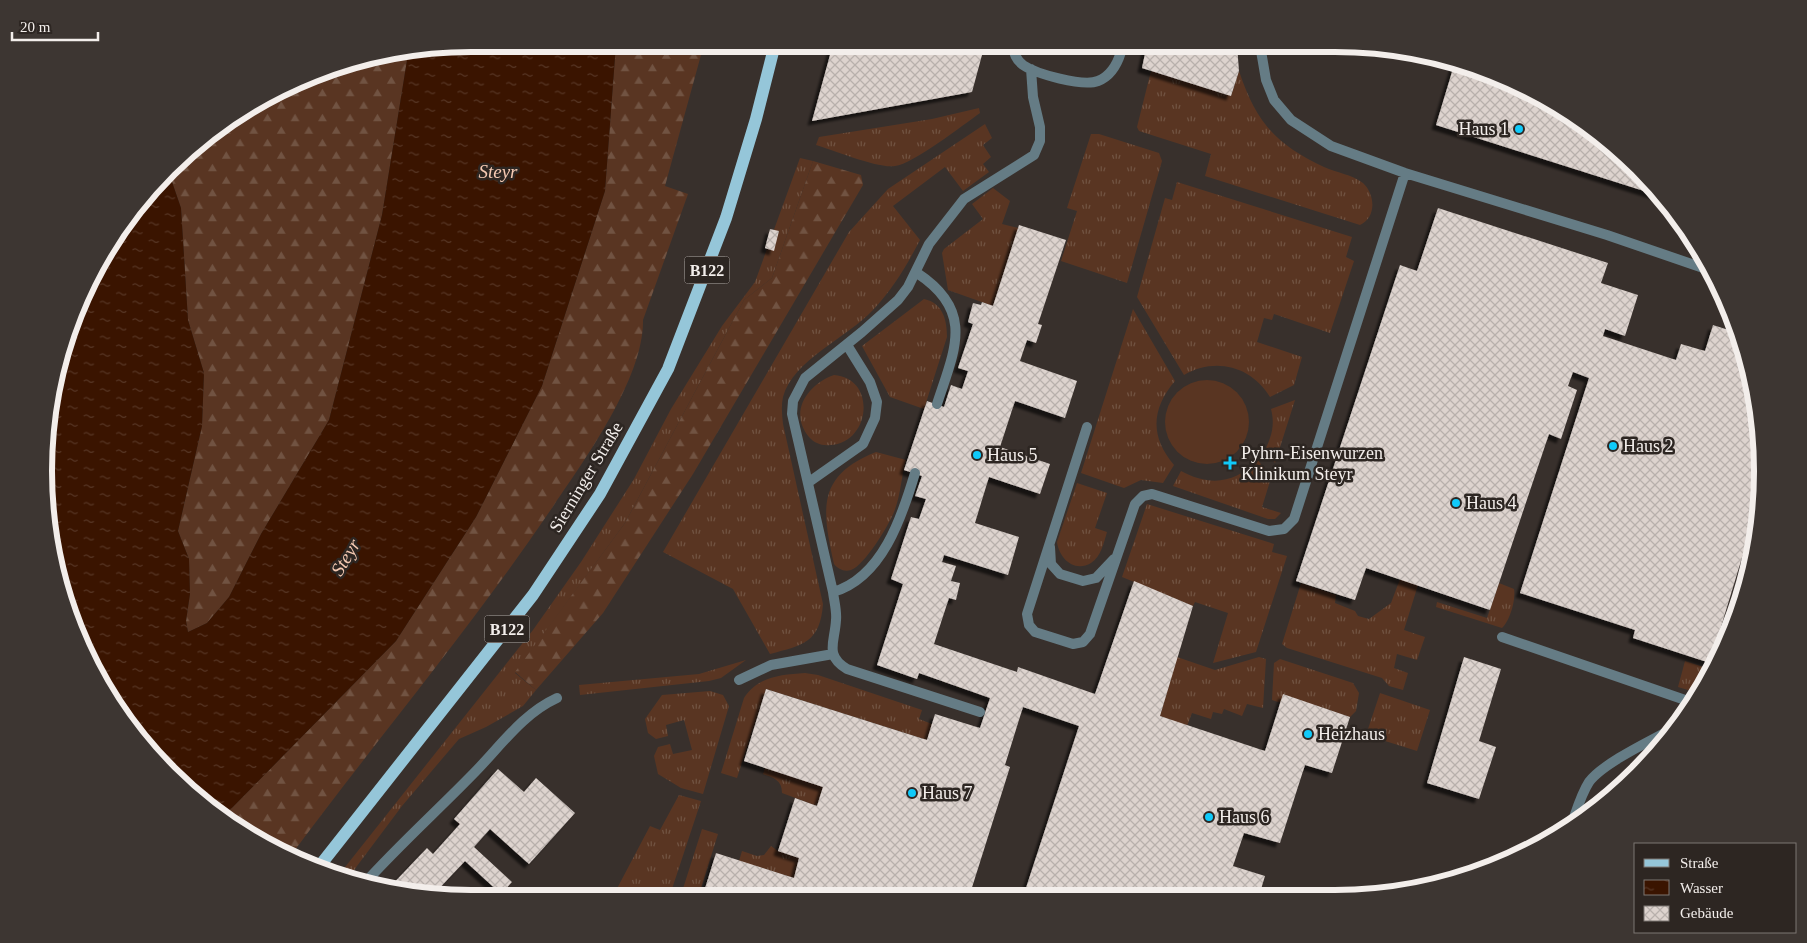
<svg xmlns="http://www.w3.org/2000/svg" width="1807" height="943" font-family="'Times New Roman',serif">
<defs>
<pattern id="grass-tufts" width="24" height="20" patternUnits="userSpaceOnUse" patternTransform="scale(1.25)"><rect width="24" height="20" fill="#593522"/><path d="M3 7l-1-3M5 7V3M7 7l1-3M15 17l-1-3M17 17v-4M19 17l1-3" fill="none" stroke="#715342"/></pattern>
<pattern id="forest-firs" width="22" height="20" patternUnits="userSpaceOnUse" patternTransform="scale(1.25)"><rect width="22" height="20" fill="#593522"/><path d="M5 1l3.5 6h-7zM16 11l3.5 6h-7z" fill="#715342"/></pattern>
<pattern id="water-ripples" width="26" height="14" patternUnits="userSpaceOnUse" patternTransform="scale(1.25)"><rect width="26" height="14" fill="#3a1400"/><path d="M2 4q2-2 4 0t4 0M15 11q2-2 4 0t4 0" fill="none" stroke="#573625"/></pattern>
<pattern id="building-cross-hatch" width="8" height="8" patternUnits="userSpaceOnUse" patternTransform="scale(1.25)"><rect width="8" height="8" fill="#ddd3ce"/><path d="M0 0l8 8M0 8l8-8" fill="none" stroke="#b8b0ac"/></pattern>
<filter id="shadow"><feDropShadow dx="-4.5" dy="4.5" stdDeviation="1" flood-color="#0009"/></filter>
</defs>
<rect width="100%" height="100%" fill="#38302c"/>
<path fill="url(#grass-tufts)" d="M1151,71l80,25 8,-25c17,51 36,73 85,96 13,6 27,7 39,16 12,11 14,34 -3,42l-155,-49 6,-22 -72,-23 -2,-4z
M979,108l1,5c-17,12 -67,51 -85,53 -16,3 -62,-16 -79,-21l3,-8 113,-18z
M985,124l7,14 -9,7 8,12 -8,7 6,8 -26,19 -18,-24 -52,39 27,34c-13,25 -27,49 -47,70 -25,27 -80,50 -90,87 -2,9 -1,18 0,27l40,180c-3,39 -20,41 -53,50l-37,-65 -70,-37 186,-320 39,-43z
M1091,134h8l60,19 3,8 -35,122 -66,-22 16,-50 -10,-3z
M800,158l13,3 -41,117 -28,22 -119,223 -110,150 21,17 -13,16 -37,21 -27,12 -57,67 -45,60 -9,14 -10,-4 195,-246 48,-68 53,-83 37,-70 51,-83 33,-44z
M1177,182l175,55 -6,20 8,4 -24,72 -56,-19 -2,6 -8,-2 -7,24 45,15 -8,28 -24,12c-19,-31 -55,-40 -86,-22l-47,-78 28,-99 7,2z
M993,188l17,13 -8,23 16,4 -25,78 -45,-16 -6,-37 2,-4 39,-30 -11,-15z
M924,299c19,4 23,21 23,38l-23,72 -34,-12 -28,-51z
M1133,309l42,72c-24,28 -25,56 -1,84l-11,18 -22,-3 -17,8 -43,-15z
M834,375c43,3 37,68 -4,70 -8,1 -16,-2 -21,-8 -21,-25 -1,-53 25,-62z
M1295,400l-20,63 -10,-13c7,-14 10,-26 6,-41z
M876,452l30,8c-5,17 -5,35 -12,52 -5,13 -30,54 -43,58 -7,2 -13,-1 -17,-6 -12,-54 -18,-88 42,-112z
M1258,460l13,18 -9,29 19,6 -6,6h-7l-95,-33 8,-15c30,16 54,12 77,-11z
M1077,483l30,10 -12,35 12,4c-3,10 -6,25 -16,31 -17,10 -32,-5 -34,-21z
M1147,504l127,40 -2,8 15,4 -31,96 -43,11 15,-50 -33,-11 -2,4 -71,-29z
M1400,579l18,6 -14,45 21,7 -8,23 -20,-6 -3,14 14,5 -5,17 -14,-4 -7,-8 -95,-30 -5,-4 19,-61 35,12 -1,8 20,8 3,5 11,3 22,-16z
M1499,583l15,6c2,10 -4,32 -12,39l-66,-21 1,-5 50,16z
M1177,657l38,13 44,-13 7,2 -3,49 -16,-4 -5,12 -18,-7 -2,5 -9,-2 -2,7 -19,-6 -5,13 -27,-10z
M1280,659l73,24 6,10 -3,18 -6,6 -66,-22 -3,8 -9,-3 2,-37z
M746,660l-25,18 -12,3 -129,14 -1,-10 120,-11z
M1685,661l28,9 -12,18 -13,2 -10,-3z
M805,673l13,2 104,35 -3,9 13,5 -5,16 -161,-51 -29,89 -16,-5 23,-75c15,-22 36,-23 61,-25z
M710,691l13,4 6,11 -26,88 -22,-6 -23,-14 -4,-18 4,-9 12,-3 3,10 19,-4 -8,-30 -18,5 2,11 -12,3 -8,-6 -3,-14 17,-24z
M1380,693l50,17 -13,41 -51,-16z
M765,768l58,19 -6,19 -35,-13c0,-13 -8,-15 -19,-19z
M679,795l22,6 -32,97h-57l38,-72 10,4z
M702,829l16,5 -20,64h-18z
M771,846l7,5 21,7 -5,20 -55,-17 3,-10 15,5 7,-1z"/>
<path fill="url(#forest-firs)" d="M616,44h88l-39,142 23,8 -45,126c1,57 -57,138 -89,185 -82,122 -177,234 -265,353l-7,-3 -60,-37 174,-177 80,-124 66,-131 63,-195z
M408,54l-26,161 -53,205 -68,114 -32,63 -22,26 -19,9 -2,-11 4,-27 -1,-35 -11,-28 24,-105 2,-53 -16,-53 -7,-112 -11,-32 41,-44 123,-65z
M813,161l48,14 2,10 -170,289 -90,139 -67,77 -21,-18 110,-149 119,-223 28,-22z"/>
<path fill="#593522" d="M1165 422a42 42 0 1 1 84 0a42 42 0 1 1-84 0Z"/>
<path fill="url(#water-ripples)" d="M472,44h144l-11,147 -63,195 -66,131 -80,124 -174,177 -11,-7 -61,-57 -74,-119 -27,-115 1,-73 8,-86 58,-127 54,-58 11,32 7,112 16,53 -2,53 -24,105 11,28 1,35 -4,27 2,11 19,-9 22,-26 32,-63 68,-114 53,-205 26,-161z"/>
<path fill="url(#building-cross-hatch)" filter="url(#shadow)" d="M833,44h152l-13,48 -160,29z
M1147,44l90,1 2,26 -8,25 -89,-28z
M1455,62l70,26 71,44 67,65 -227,-72z
M1438,208l170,55 -7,20 37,12 -13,41 -20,-7 -2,7 73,24 5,-16 24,7 8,-26 28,9 19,82 2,84 -11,65 -4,-1 4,-11 -7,-2 -34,112 -77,-25 2,-8 -115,-37 69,-215 -16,-6 -5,14 9,4 -16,49 -12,-5 -59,176 -124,-42 -11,32 -59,-19 104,-316 17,6z
M1019,225l47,15 -28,84 4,1 -6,18 -9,-3 -7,21 57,20 -12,37 -50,-17 -15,46 50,17 -10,30 -51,-17 -14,46 44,14 -11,38 -64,-20 -2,7 14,4 -5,15 9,2 -4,17 -7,-2 -15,46 83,28 1,-5 77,27 39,-113 59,25 -33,110 105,35 18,-57 67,23 -18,56 -27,-8 -25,78 -36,-10 -11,33 32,10 -6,20h-128l-27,-8 -2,8 -79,1 56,-171 -56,-19 -18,58 5,2 -41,130 -267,1 14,-45 78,25 5,-20 -21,-7 17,-53 22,8 6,-19 -79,-26 22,-72 161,51 8,-26 45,14 10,-30 -71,-25 -2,6 -40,-14 26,-81 -12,-5 20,-62 8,2 7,-20 -11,-3 7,-20 -18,-6 23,-69 17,6 7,-22 11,4 6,-18 -10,-3 15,-44 -5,-2 5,-19 8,2 1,-3 11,4z
M770,229l9,2 -5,20 -9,-3z
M1464,657l37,12 -22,72 17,6 -17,52 -52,-16z
M498,769l26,23 12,-14 39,35 -46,51 -39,-35 -16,18 38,35 -11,12 -36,-33 -33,35 -44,-7 39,-41 6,6 27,-30 -6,-5z"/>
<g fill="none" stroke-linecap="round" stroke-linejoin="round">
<path stroke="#657c85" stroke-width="10" d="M1012,44c2,8 3,15 11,21 13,9 60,22 75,16 13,-5 19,-16 23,-29
M1260,45l6,35 8,20 17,20 40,26 74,27 202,62 105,36
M917,273c58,38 38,76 20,131
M1087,427l-60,187 2,11 6,7 38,12 10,-2 7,-8 45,-130 8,-8 9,-2 117,37 15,-2 10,-10 111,-346
M809,482l54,-38 12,-26 2,-16 -7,-20 -23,-37
M1050,547l1,17 9,10 23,7 13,-3 18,-19
M833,592c49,-14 69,-75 82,-119
M1502,637l189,65
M739,680l32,-15 62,-11
M980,712l-133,-43c-23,-14 -12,-27 -11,-49 1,-9 -2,-19 -3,-28l-41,-178 1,-13 12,-23 57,-46 36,-32 10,-13 21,-43 35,-45 70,-44 6,-14v-14l-7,-30 -2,-28
M1570,829c6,-16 10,-33 19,-47 14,-19 63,-42 85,-54"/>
<path stroke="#657c85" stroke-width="10" d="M363,885c35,-39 74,-74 110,-111 27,-27 49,-60 84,-76"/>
<path stroke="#95c6d9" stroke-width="12" d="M318,868l215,-273 67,-101 68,-125 58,-151 30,-99 19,-75"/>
</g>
<g fill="#10cafa" stroke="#2d2622" stroke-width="2">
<circle cx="1519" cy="129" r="5"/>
<circle cx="1613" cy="446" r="5"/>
<circle cx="977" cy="455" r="5"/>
<path d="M1227.5 455.5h5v5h5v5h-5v5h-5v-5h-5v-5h5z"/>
<circle cx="1456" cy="503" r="5"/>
<circle cx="1308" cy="734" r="5"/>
<circle cx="912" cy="793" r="5"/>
<circle cx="1209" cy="817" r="5"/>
</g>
<g text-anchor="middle" stroke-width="5" stroke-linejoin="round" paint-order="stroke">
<g fill="#2d2622" stroke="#b8b2af" stroke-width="1">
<rect x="684.5" y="256.5" width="45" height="27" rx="4"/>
<rect x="484.5" y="615.5" width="45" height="27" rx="4"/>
</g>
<g font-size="16" font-weight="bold" fill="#f3eeeb">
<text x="707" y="276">B122</text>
<text x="507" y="635">B122</text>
</g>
<g font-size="18" fill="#f3eeeb" stroke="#2d2622" text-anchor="start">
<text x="1509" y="135" text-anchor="end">Haus 1</text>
<text x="1623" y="452">Haus 2</text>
<text x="1241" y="459">Pyhrn-Eisenwurzen<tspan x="1241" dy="21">Klinikum Steyr</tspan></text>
<text x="987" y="461">Haus 5</text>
<text x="1466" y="509">Haus 4</text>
<text x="1318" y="740">Heizhaus</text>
<text x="922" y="799">Haus 7</text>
<text x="1219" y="823">Haus 6</text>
</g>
<g font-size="18" fill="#f3eeeb" stroke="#2d2622">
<text transform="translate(586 477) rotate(-59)" y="6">Sierninger Straße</text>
</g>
<g font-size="19" font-style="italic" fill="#f5c9b2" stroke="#2d2622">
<text x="498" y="178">Steyr</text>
<text transform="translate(345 557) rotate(-59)" y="7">Steyr</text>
</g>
</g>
<path d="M0 0H1807V943H0ZM471 52H1335A419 419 0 0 1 1754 471V471A419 419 0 0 1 1335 890H471A419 419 0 0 1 52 471V471A419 419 0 0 1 471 52Z" fill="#3d3632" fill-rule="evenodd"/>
<path fill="none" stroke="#f3eeeb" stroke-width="6" d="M471 52H1335A419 419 0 0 1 1754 471V471A419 419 0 0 1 1335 890H471A419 419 0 0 1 52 471V471A419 419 0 0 1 471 52Z"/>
<rect x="1634" y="843" width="162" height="90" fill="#2d2622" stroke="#7c7672"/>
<rect x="1644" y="859" width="25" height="8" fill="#95c6d9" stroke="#7c7672"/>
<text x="1680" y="868" font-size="15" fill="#f3eeeb">Straße</text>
<rect x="1644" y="880" width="25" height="15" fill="url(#water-ripples)" stroke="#7c7672"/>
<text x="1680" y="893" font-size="15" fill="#f3eeeb">Wasser</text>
<rect x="1644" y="906" width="25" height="15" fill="url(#building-cross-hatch)" stroke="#7c7672"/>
<text x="1680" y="918" font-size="15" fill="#f3eeeb">Gebäude</text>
<path d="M12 32v8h86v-8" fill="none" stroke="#f3eeeb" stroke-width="2.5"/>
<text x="20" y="32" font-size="15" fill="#f3eeeb" stroke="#2d2622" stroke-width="4" paint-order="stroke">20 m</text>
</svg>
